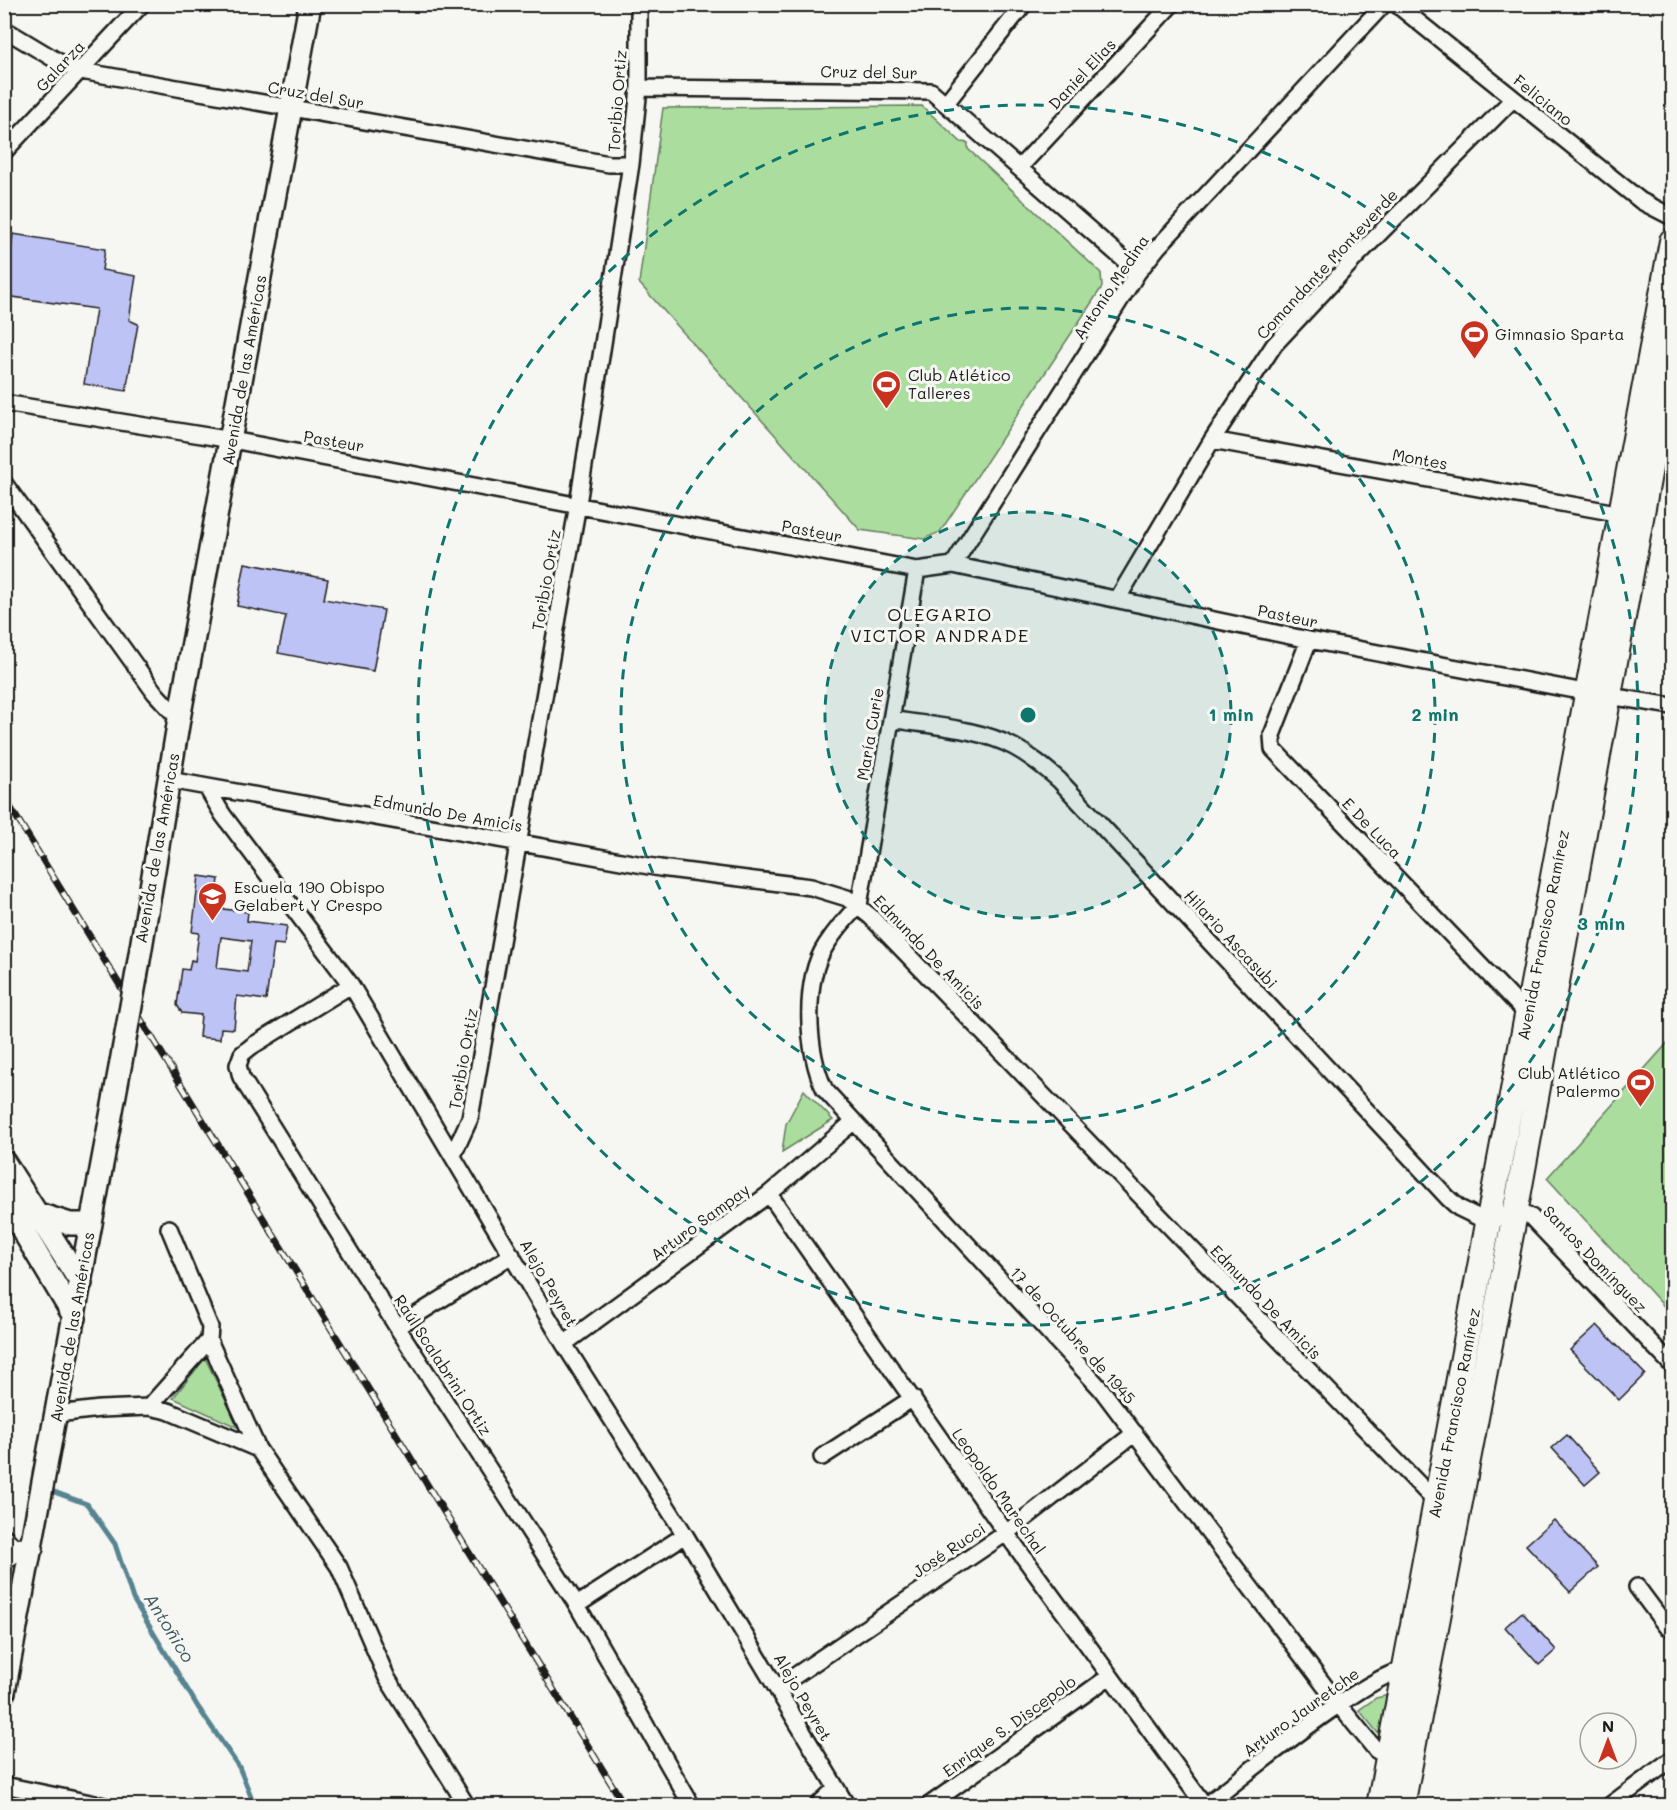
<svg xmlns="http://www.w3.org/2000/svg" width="1677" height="1810" font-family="Mali,sans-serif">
<rect width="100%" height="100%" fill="#f6f6f2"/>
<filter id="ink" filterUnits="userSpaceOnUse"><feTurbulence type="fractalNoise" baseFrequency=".0167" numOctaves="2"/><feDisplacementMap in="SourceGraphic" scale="12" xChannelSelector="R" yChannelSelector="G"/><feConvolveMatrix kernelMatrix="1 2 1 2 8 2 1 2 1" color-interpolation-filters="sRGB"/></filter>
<g filter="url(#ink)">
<path fill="#abdd9e" stroke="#647c5d" stroke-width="1.5" d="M922,106l39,36 7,1v6l133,124 1,14 -162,245 -16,7 -64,-9 -221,-247 24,-175z
M1672,1038v277l-125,-137z
M804,1090l29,30 -51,32 4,-28z
M205,1358l34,70 -66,-30z
M1389,1695l-7,43 -23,-28 17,-12z"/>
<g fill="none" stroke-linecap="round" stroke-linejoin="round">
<path stroke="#578491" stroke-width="5" d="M46,1489l41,15 28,40 18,55 65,108 41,60 16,39"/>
</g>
<path fill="#bec3f5" stroke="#1c1c1c" stroke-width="1.5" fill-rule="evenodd" d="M13,234l92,15 -3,21 34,6 -7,44 9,4 -12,67 -42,-7 12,-75 -90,-13z
M245,563l83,16 -4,20 60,11 -11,61 -95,-18 8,-37 -49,-10z
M199,876l20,3 -4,29 33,4 -1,9 40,5 -3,19 -10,-1 -8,56 -29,-4 -3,33 -13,-1 -1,11 -21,-2 2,-22 -19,-2 -5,-8 5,-36 7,1 2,-10 4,1 4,-28 -7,-1zM221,937l30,4 -4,31 -30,-4z
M1597,1325l48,49 -26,26 -49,-50z
M1567,1435l33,37 -15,13 -33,-37z
M1554,1520l44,47 -28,25 -44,-47z
M1522,1612l34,38 -17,15 -34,-38z"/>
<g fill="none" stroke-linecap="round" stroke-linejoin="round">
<defs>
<path id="street" d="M1396,4l245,197 31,16
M4,29l55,33 22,9 528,93h22
M639,88l292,3 207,181
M946,103l78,-99
M4,152l138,-148
M1019,168l153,-164
M4,403l228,37 685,130 36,-5 356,75 281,53 82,13
M1212,440l410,74
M4,483l151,210 24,26
M953,565l185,-293 19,-24 227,-244
M1118,598l94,-158 62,-95 83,-89 156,-157
M1309,640l-37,95 1,14 255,266
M891,719c40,7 87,9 123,28 17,9 30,20 45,33l389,418 11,10 31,15 26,-15
M169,780l491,88 151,19 36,11 23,18 566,586
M207,788l16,27 128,170 213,359 121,191 162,271
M859,905c-12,12 -24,26 -33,40 -23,35 -20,108 -1,145l276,299 238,316 37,45 17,10
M859,905l58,-335
M351,985l-99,61 -10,8 -4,11 3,12 156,250 180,278 115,201
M453,1155l17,-37 108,-614 53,-340 8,-76v-84
M769,1194l237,339 199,273c33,-25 174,-143 207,-137
M1513,1202l3,6 15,9 141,148
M169,1228l41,99 -1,13 49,109
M397,1327l115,-72
M564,1344l205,-150 84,-72
M149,1407l60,-67
M57,1414l43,-5 49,-2 19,4 90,38 81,118 48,111 80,128
M822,1457l91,-59
M4,1536l12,14
M1637,1587l29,39 6,3
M577,1605l108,-70
M777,1688l229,-155 129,-100
M4,1785l101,21
M817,1806l18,-17
M928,1806l182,-130
M1609,1806l63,-47"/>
<path id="secondary" d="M136,978l43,-259 131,-715
M4,1162l77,121
M4,1199l71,119
M35,1213l35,11h21
M4,1558l12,-8 16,-2
M4,1692l117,-630"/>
<path id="primary" d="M1379,1806l293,-1565
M1402,1806l114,-598 156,-861"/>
</defs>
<use href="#street" stroke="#1c1c1c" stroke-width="20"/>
<use href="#secondary" stroke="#1c1c1c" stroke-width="26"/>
<use href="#primary" stroke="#1c1c1c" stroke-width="28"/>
<use href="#street" stroke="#f6f6f2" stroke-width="15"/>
<use href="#secondary" stroke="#f6f6f2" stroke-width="21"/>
<use href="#primary" stroke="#f6f6f2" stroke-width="24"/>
<defs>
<path id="rail" d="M4,797l621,1009"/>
</defs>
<use href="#rail" stroke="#1c1c1c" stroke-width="7"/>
<use href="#rail" stroke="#f6f6f2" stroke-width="4.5" stroke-dasharray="14" stroke-linecap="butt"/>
<defs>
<path id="secondary-bridge" d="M121,1062l15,-84"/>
</defs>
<use href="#secondary-bridge" stroke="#1c1c1c" stroke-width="26" stroke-linecap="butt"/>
<use href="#secondary-bridge" stroke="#f6f6f2" stroke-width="21"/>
</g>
</g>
<circle cx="1028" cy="715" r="203" fill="#0f766e" fill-opacity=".12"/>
<g fill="none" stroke="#0f766e" stroke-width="3" stroke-dasharray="10 8">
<circle cx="1028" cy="715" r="203"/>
<circle cx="1028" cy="715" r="407"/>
<circle cx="1028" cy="715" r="610"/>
</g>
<defs>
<symbol id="stadium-pin" viewBox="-11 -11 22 30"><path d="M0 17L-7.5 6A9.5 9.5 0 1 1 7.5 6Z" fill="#c8321e" stroke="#f6f6f2"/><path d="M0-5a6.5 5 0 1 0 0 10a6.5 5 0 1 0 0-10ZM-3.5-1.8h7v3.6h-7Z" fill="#fff"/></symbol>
<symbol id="school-pin" viewBox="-11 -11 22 30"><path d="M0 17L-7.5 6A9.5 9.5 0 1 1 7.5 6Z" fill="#c8321e" stroke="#f6f6f2"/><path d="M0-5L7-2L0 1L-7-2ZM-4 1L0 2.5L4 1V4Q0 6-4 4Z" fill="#fff"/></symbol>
</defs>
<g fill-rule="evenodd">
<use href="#stadium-pin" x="1458" y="318" width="33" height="45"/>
<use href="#stadium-pin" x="870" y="368" width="33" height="45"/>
<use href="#school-pin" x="196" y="880" width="33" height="45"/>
<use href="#stadium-pin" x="1624" y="1066" width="33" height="45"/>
</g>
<g text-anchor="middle" stroke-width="6" stroke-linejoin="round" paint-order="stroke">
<g font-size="16" fill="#1c1c1c" stroke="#f6f6f2">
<text transform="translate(60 66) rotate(-47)" y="6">Galarza</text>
<text transform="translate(869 72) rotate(1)" y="6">Cruz del Sur</text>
<text transform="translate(1082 74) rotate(-47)" y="6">Daniel Elias</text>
<text transform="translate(316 95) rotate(10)" y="6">Cruz del Sur</text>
<text transform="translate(1543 100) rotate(39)" y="6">Feliciano</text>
<text transform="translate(617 101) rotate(-86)" y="6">Toribio Ortiz</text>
<text transform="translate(1327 264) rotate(-47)" y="6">Comandante Monteverde</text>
<text transform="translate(1111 287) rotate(-56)" y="6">Antonio Medina</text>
<text transform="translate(244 370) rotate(-80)" y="6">Avenida de las Américas</text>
<text transform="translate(334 441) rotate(10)" y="6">Pasteur</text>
<text transform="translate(1420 459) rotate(10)" y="6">Montes</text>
<text transform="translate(812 531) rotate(11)" y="6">Pasteur</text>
<text transform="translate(546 580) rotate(-80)" y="6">Toribio Ortiz</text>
<text transform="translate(1288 616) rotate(12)" y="6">Pasteur</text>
<text transform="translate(870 734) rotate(-80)" y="6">María Curie</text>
<text transform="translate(448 813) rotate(10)" y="6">Edmundo De Amicis</text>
<text transform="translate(1372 828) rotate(46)" y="6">E De Luca</text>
<text transform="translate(157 848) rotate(-80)" y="6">Avenida de las Américas</text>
<text transform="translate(1543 935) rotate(-79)" y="6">Avenida Francisco Ramírez</text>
<text transform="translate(1231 939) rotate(47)" y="6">Hilario Ascasubi</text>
<text transform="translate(929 952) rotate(46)" y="6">Edmundo De Amicis</text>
<text transform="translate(463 1059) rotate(-80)" y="6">Toribio Ortiz</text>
<text transform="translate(700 1222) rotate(-36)" y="6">Arturo Sampay</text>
<text transform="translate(1595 1259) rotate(46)" y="6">Santos Domínguez</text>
<text transform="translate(549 1283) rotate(60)" y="6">Alejo Peyret</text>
<text transform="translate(1266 1302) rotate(46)" y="6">Edmundo De Amicis</text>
<text transform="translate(72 1327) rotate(-80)" y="6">Avenida de las Américas</text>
<text transform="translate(1073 1335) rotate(48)" y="6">17 de Octubre de 1945</text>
<text transform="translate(443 1365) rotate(57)" y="6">Raúl Scalabrini Ortiz</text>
<text transform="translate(1454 1413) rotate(-79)" y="6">Avenida Francisco Ramírez</text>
<text transform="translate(999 1491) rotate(55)" y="6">Leopoldo Marechal</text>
<text transform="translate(949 1550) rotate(-34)" y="6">José Rucci</text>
<text transform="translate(803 1697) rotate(60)" y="6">Alejo Peyret</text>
<text transform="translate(1301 1712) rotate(-36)" y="6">Arturo Jauretche</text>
<text transform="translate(1009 1726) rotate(-36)" y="6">Enrique S. Discepolo</text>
</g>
<g font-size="16" fill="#1c1c1c" stroke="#f6f6f2" text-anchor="start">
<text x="1495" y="340">Gimnasio Sparta</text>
<text x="908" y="381">Club Atlético<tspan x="908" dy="18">Talleres</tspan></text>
<text x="234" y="893">Escuela 190 Obispo<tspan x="234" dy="18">Gelabert Y Crespo</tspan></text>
<text x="1620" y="1079" text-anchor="end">Club Atlético<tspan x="1620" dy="18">Palermo</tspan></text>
</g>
<g font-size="18" letter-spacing="1.5" fill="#1c1c1c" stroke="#f6f6f2">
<text x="940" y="621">OLEGARIO<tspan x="940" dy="21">VICTOR ANDRADE</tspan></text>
</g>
<g font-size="18" font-style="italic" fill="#3f5960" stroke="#f6f6f2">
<text transform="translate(169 1628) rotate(58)" y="6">Antoñico</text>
</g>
</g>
<circle cx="1028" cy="715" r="9" fill="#0f766e" stroke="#f6f6f2" stroke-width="3"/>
<g font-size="18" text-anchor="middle" font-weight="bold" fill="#0f766e" stroke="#f6f6f2" stroke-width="6" stroke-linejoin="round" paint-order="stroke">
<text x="1231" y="721">1 min</text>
<text x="1435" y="721">2 min</text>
<text x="1601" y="930">3 min</text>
</g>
<rect width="1677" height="1810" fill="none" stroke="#f6f6f2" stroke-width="24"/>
<rect x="12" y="12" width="1653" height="1786" fill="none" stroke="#1c1c1c" stroke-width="2" filter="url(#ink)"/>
<g transform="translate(1608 1741)"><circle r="28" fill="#f6f6f2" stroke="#9f9f9c" stroke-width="1.5"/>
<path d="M0-4.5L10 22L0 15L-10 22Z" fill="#c8321e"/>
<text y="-9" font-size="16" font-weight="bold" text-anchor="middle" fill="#1c1c1c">N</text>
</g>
</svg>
